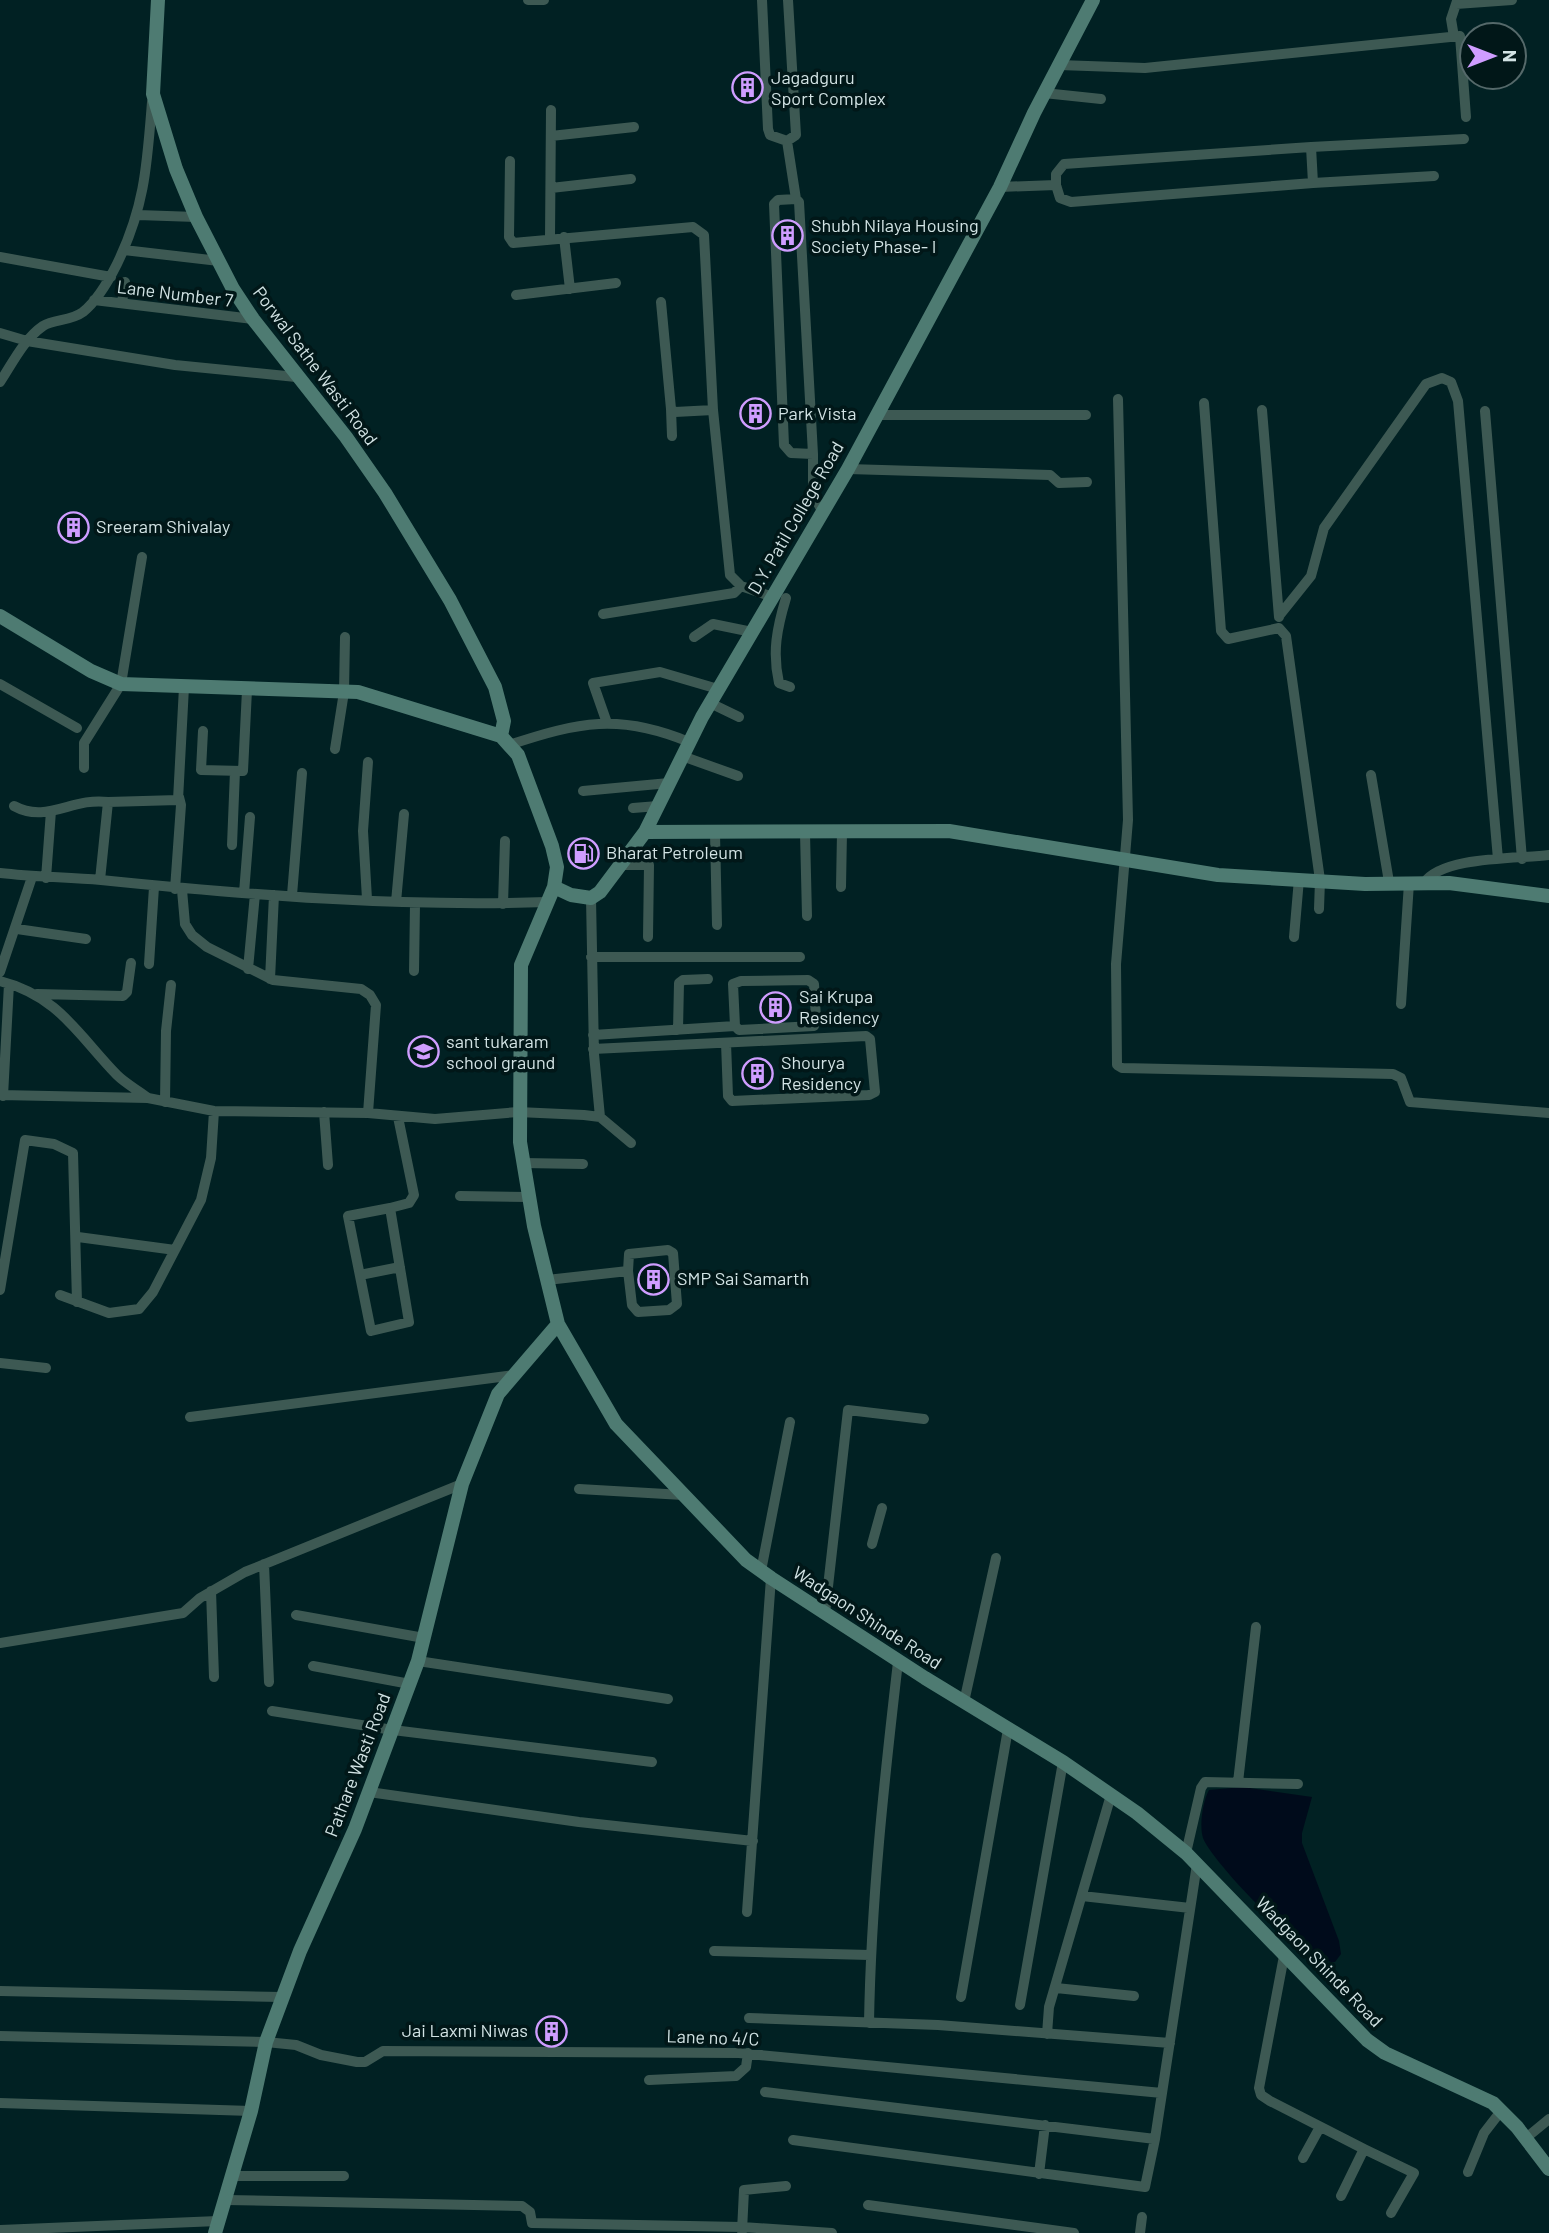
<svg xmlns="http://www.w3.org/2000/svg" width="1549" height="2233" font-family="Barlow,sans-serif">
<rect width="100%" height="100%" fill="#012123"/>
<path fill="#000b1b" d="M1243,1787l69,10 -10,36v10l37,98 2,13 -6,8c-25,3 -123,-100 -132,-124 -4,-13 0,-37 6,-48z"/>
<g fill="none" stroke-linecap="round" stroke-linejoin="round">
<path stroke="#3d5953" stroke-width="10" d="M528,0h16
M762,0l6,129 2,6 17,6 9,-6 -8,-135
M1456,4l56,-4
M1454,37l-3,-18 6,-18
M1059,65l86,3 315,-32 6,81
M1044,93l57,6
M551,136l83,-9
M787,141l9,58
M1311,147l153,-8
M510,161l-1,76 4,6 180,-16 11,8 9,175 17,165 11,11 32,11
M1313,183l121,-7
M1000,187l56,-2 4,13 11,4 242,-19 -2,-36 -247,17 -8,10v11
M551,188l80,-9
M138,215l58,2
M564,237l6,52
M550,238l1,-128
M124,250l95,11
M0,257l111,20
M516,295l100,-12
M94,300l159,19
M661,302l10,107 4,3 38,-2
M122,303l3,-21
M0,333l27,8 148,24 121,12
M0,382c12,-18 24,-43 43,-56 11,-7 28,-5 40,-14 15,-12 26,-32 34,-48 28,-58 30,-99 35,-162
M1118,399l10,421 -12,144 1,101 5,3 271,6 8,4 9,24 139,11
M1204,403l17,228 7,8 51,-11 7,8 34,244 -1,29
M671,409l1,27
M1262,410l17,207
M1485,411l37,448
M877,415h209
M813,454l-14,-252 -3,-3 -18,1 -4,4 10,241 7,8 22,1v41l10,17
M848,469l202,6 9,8 28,-1
M786,598c-9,30 -14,54 -7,85l11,4
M603,614l131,-21 7,-7
M1279,616l32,-40 13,-48 102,-144 16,-6 9,4 7,19 40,458
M694,637l19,-13 39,8
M0,684l77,44
M710,703l29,14
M607,723l-14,-40 67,-11 58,17
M203,731l-2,39 42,1 4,-81
M509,745c70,-23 110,-32 180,-3
M335,749l9,-57 1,-55
M682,756l56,20
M84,768v-25l37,-59 21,-127
M1371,775l18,107
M583,791l86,-8
M14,806c33,18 58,-9 94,-4
M633,808l25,-2
M715,833l2,92
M805,833l2,83
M232,845l3,-74
M620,865h29l-1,72
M0,873c34,4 67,4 101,7 146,15 298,27 446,22
M46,878l5,-67
M100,880l8,-78 70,-2 6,-113
M1424,883c18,-27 94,-24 125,-28
M841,887l1,-55
M175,889l6,-84 -2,-8
M182,890l3,34 7,11 15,12 66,33 88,9 9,6 6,10 -8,108
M244,893l6,-76
M292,895l10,-122
M591,898l3,156 6,63
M367,899l-4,-68 5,-69
M396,902l8,-88
M503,904l2,-63
M17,929l69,10
M1294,937l5,-58
M591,957h209
M149,964l5,-77
M248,969l7,-75
M414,971l1,-67
M0,972l32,-95
M270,979l4,-84
M0,981c59,15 78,54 117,94 9,9 21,15 31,23
M37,994l86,2 4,-4 4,-29
M1401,1004l8,-121
M816,1019l-2,7 -75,4 -4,-4 -2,-42 8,-3 67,-1 6,4 2,35 14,-1
M678,1030l1,-47 4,-3 25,-1
M593,1035l142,-9
M593,1049l273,-13 4,3 5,53 -6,3 -137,6 -4,-5 -2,-53
M0,1095l148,3 66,13 154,2 67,6 83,-7 66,3 16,2 31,26
M3,1096l6,-112
M165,1102l1,-71 5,-46
M324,1112l4,53
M523,1163l60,1
M460,1196l69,1
M390,1208l-42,8 23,115 38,-9 -19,-114 19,-5 5,-8 -16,-78
M78,1237l97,13
M360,1275l40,-8
M547,1280l81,-9 1,-17 39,-4 5,3 4,51 -8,6 -31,2 -6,-7 -4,-34
M0,1290l25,-150 29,4 19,9 4,149
M60,1295l49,18 30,-4 14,-17 48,-92 10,-42 3,-47
M0,1363l46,5
M190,1417l325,-42
M579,1489l104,6
M872,1544l10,-36
M264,1564l5,118
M761,1571l29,-149
M211,1591l3,86
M825,1613l23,-203 76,9
M296,1615l128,23
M0,1643l183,-30 17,-15 45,-26 217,-88
M418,1661l250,38
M313,1666l97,18
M964,1702l32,-144
M272,1711l121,19 259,32
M1238,1782l18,-155
M369,1792l210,30 174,19
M1186,1853l15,-65 4,-6 93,2
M1082,1896l108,12
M747,1912l24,-334
M714,1951l156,4
M1284,1956l-25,132 2,7 9,6 94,48 -23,47
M1056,1988l78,8
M0,1991l282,6
M961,1997l47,-268
M1020,2005l43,-243
M749,2018l189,7 232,18
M869,2023c2,-121 15,-241 29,-361
M1047,2034l2,-27 62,-212
M0,2036l266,6 30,3 25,10 36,7h8l18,-11 356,2 423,40
M649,2080l87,-4 10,-9 2,-14
M765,2092l390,47
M0,2103l251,8
M1526,2138l23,-19
M793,2140l352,47 10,-48 42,-275
M1364,2149l50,24 -23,40
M1303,2158l17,-31
M1468,2172l16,-39 17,-22
M1039,2174l6,-49
M232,2176h112
M226,2200l296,6 8,6 2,11 210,4 90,6
M868,2205l206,28
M0,2230l218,-9
M742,2231l2,-41 42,-4
M1140,2233l2,-16"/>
<path stroke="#4e7b72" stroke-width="14" d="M158,0l-5,94 23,75 20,48 37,72 20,30 93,118 39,56 65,107 45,87 9,34 -3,15
M0,616l91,55 30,13 237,8 143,44 8,9 9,10 34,91 5,21 -3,20 -33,78 -1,177 14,84 24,98 58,100 130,136 25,18 154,100 138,84 74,51 49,40 181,187 18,13 108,50 24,24 32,42
M645,832l304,-1 269,44 147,9 84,-1 100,13
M554,887l17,8 20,3 9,-6 45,-60 57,-115 146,-248 152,-282 34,-74 59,-113
M215,2233l36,-122 15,-69 34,-91 55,-122 63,-168 44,-177 36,-90 60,-70"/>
</g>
<defs>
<symbol id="building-ring" viewBox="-11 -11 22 22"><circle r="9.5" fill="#011718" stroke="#cf9dff" stroke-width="1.5"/><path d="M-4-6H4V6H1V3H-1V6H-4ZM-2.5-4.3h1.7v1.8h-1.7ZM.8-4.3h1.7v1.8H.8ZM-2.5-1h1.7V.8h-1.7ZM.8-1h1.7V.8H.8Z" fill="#cf9dff"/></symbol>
<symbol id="fuel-ring" viewBox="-11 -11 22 22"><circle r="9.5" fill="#011718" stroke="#cf9dff" stroke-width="1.5"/><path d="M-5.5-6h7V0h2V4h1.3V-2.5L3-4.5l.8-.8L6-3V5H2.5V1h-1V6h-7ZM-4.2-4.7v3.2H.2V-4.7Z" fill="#cf9dff"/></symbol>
<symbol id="school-ring" viewBox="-11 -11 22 22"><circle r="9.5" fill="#011718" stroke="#cf9dff" stroke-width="1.5"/><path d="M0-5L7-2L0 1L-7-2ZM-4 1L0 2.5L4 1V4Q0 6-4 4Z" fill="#cf9dff"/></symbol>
</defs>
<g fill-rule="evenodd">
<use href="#building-ring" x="730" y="70" width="35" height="35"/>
<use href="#building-ring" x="770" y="218" width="35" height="35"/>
<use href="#building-ring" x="738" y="396" width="35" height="35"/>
<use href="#building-ring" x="56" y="510" width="35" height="35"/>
<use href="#fuel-ring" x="566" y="836" width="35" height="35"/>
<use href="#building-ring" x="758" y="990" width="35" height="35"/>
<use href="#school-ring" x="406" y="1034" width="35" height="35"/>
<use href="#building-ring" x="740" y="1056" width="35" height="35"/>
<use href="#building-ring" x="636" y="1262" width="35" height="35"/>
<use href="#building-ring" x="534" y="2014" width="35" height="35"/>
</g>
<g text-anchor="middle" stroke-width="7" stroke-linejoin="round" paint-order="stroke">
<g font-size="18" fill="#d2e3e4" stroke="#011718" text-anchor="start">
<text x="771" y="84">Jagadguru<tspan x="771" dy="21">Sport Complex</tspan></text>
<text x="811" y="232">Shubh Nilaya Housing<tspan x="811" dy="21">Society Phase- I</tspan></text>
<text x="778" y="420">Park Vista</text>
<text x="96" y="533">Sreeram Shivalay</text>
<text x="606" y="859">Bharat Petroleum</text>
<text x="799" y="1003">Sai Krupa<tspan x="799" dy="21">Residency</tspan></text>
<text x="446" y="1048">sant tukaram<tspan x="446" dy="21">school graund</tspan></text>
<text x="781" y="1069">Shourya<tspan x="781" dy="21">Residency</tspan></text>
<text x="677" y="1285">SMP Sai Samarth</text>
<text x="528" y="2037" text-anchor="end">Jai Laxmi Niwas</text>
</g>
<g font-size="18" fill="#d2e3e4" stroke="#011718">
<text transform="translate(175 294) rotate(7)" y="6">Lane Number 7</text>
<text transform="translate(315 366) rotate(53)" y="6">Porwal Sathe Wasti Road</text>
<text transform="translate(796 518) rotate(-60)" y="6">D.Y. Patil College Road</text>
<text transform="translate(867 1618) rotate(33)" y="6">Wadgaon Shinde Road</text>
<text transform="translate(358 1765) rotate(-69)" y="6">Pathare Wasti Road</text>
<text transform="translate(1319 1962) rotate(46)" y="6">Wadgaon Shinde Road</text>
<text transform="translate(713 2038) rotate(2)" y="6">Lane no 4/C</text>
</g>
</g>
<g transform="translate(1493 56) rotate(90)"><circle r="33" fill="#011718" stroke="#55696a" stroke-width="2"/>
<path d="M0-5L12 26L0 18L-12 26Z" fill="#cf9dff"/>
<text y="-10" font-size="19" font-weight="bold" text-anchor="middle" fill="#d2e3e4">N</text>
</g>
</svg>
